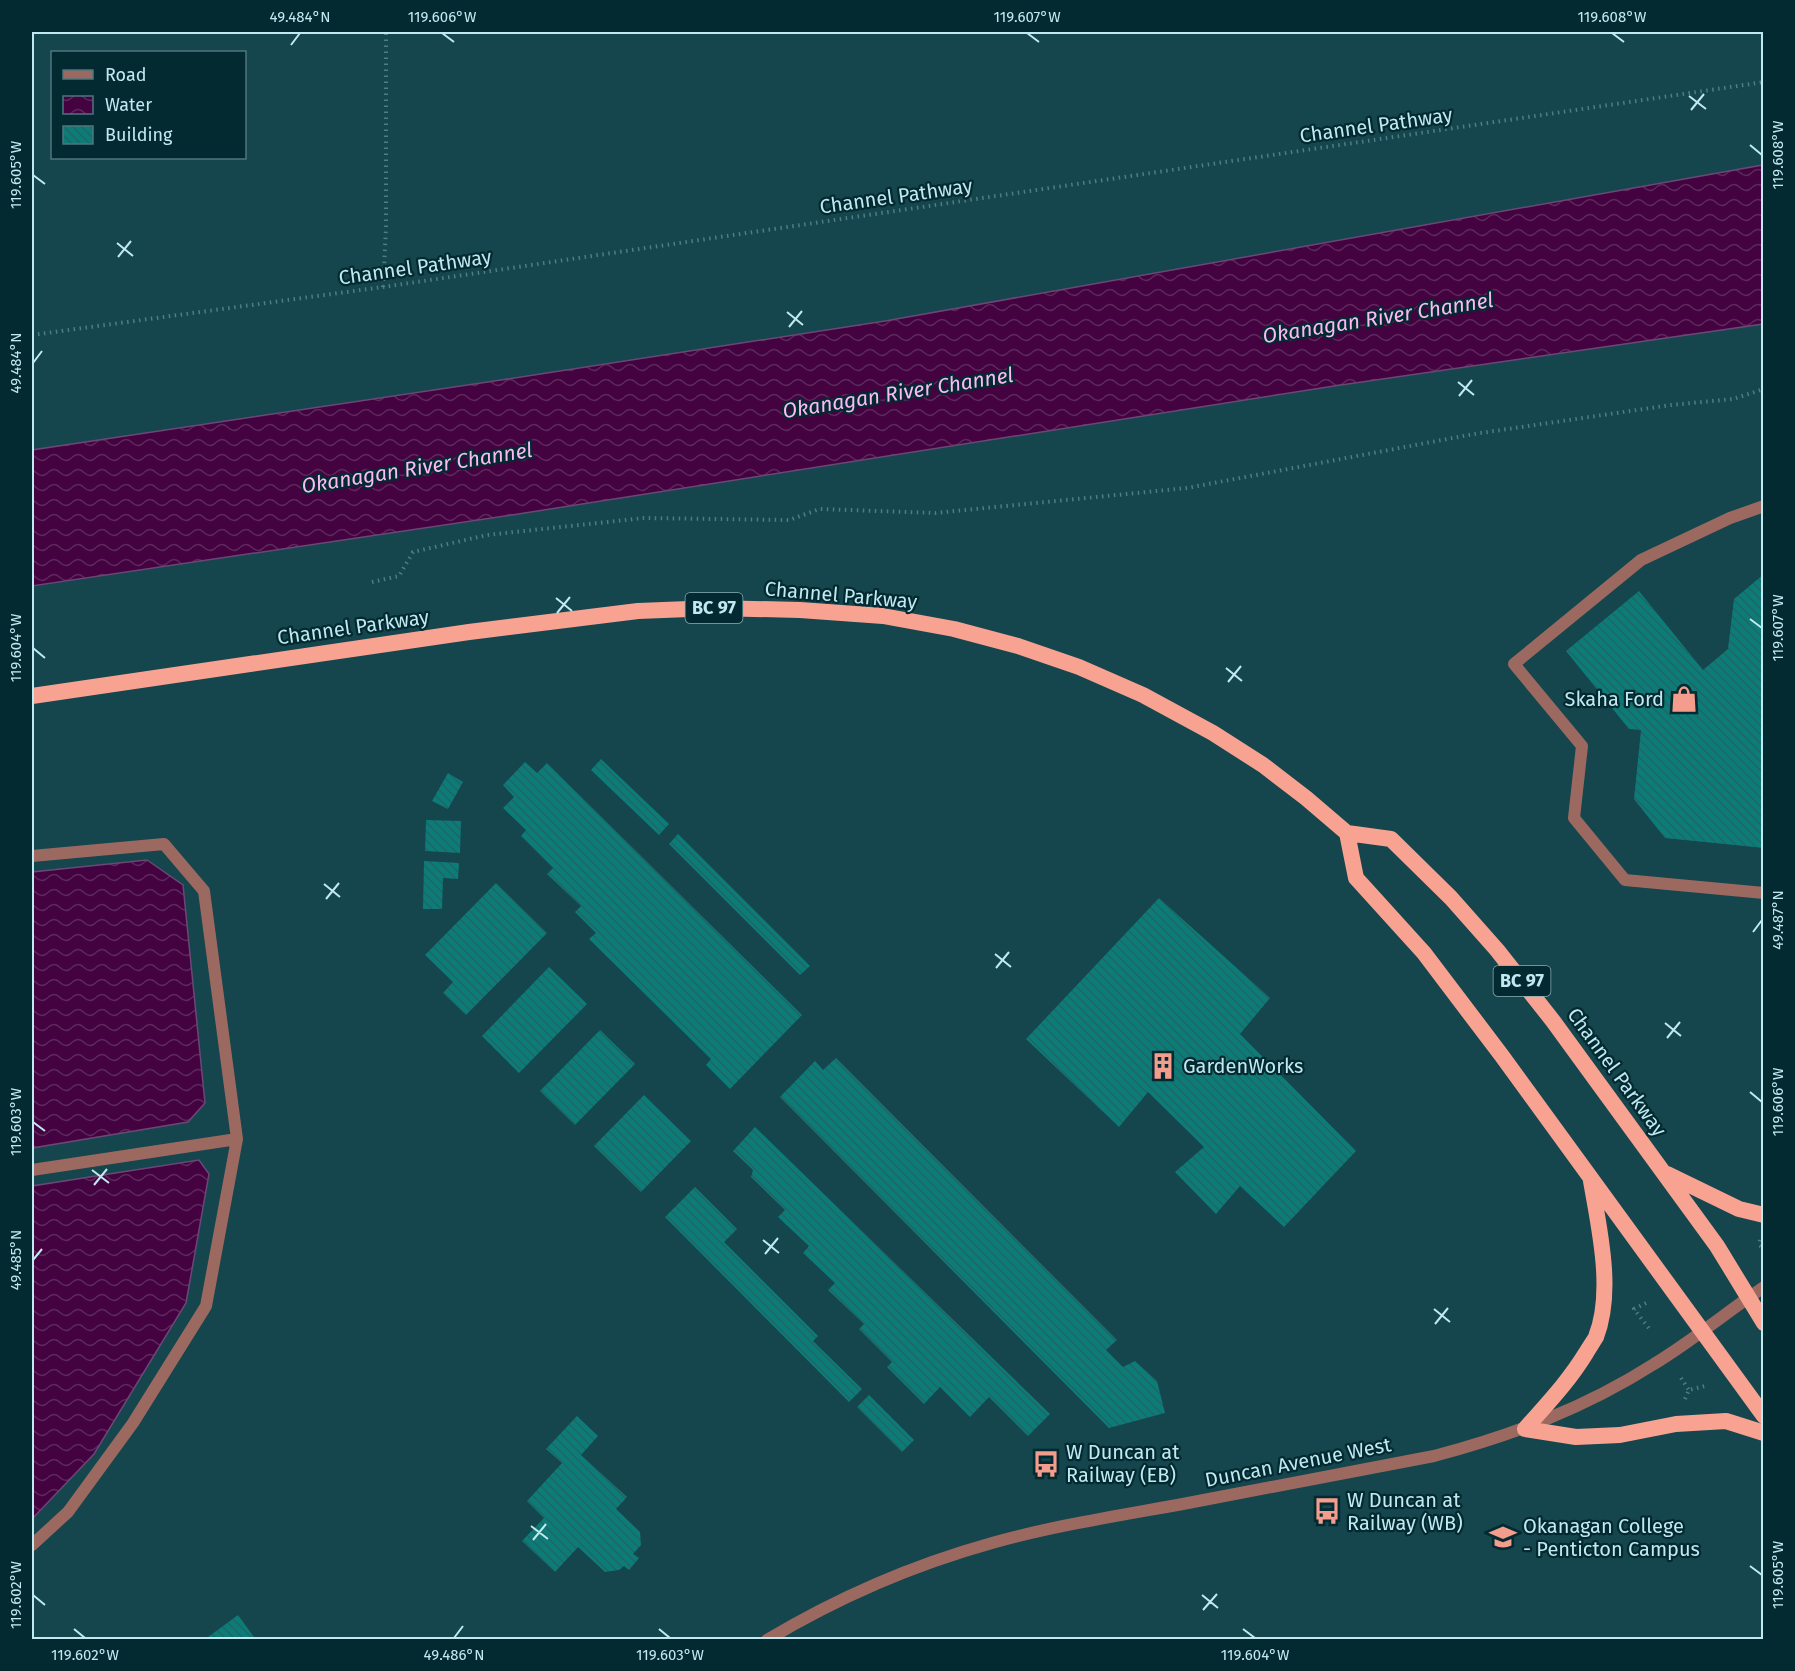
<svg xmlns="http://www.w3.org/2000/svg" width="1795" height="1671" font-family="'Fira Sans',sans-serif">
<defs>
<pattern id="water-waves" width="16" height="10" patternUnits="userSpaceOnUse" patternTransform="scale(1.5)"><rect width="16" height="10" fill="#440340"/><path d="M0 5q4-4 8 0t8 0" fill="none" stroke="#5d285c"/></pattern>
<pattern id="building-back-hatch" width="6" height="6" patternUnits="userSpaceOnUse" patternTransform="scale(1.5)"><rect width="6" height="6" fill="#0c7c78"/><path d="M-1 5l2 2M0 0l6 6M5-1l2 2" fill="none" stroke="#216462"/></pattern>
</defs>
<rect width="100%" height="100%" fill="#15454d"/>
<path fill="url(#water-waves)" stroke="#6a4875" stroke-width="1.5" d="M1763,165v159l-429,62 -822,129 -480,71v-136l469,-70 384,-59z
M147,860l36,25 22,218 -17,19 -156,26v-276z
M199,1160l10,14 -23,129 -92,151 -62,65v-333z"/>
<path fill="url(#building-back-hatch)" d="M1764,574v274l-99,-10 -31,-39 7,-69 -12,-1 -63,-78 73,-60 64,79 25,-21 6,-50z
M601,759l68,65 -10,11 -68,-65z
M525,762l12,11 10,-10 255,252 -72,74 -24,-24 5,-6 -122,-120 7,-6 -21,-21 6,-6 -34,-32 6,-6 -32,-32 5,-6 -23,-22 11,-11 -11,-12z
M448,773l15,9 -15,27 -16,-8z
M426,820l35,1 -1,32 -35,-2z
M678,834l132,132 -10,9 -131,-131z
M424,861l35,2 -1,16 -15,-1 -1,31h-19z
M496,883l51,50 -81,82 -23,-22 10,-11 -28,-27z
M1159,898l111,100 -30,36 116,117 -72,76 -44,-41 -24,28 -41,-42 29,-25 -56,-55 -29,35 -93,-88z
M549,967l38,37 -68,69 -37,-37z
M600,1030l35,34 -60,61 -35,-34z
M836,1058l281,282 -11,10 17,17 12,-6 22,20 8,32 -56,15 -329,-331 35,-36 8,9z
M644,1095l47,46 -50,51 -47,-46z
M755,1127l295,287 -22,22 -39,-39 -19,20 -30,-30 -16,17 -37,-37 5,-5 -33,-33 5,-5 -36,-34 7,-7 -32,-30 6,-7 -31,-29 7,-7 -34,-33 2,-7 -20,-19z
M695,1187l42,42 -13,13 94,94 -5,5 49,48 -13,13 -184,-185z
M869,1395l45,45 -12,12 -45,-45z
M577,1416l21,20 -17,19 46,42 -11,12 24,23 1,13 -8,9 6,4 -10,12 -5,-4 -5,4 -14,2 -27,-25 -23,25 -33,-31 22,-23 -17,-17 35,-38 -16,-14z
M238,1615l18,25h-52z"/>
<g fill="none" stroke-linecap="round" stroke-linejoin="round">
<path stroke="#4f7d85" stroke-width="4" stroke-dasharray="1.5 4.5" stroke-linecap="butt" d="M383,287l3,-59v-196
M32,335l351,-48 1381,-205
M372,582l27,-6 14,-24 74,-17 157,-17 145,2 31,-11 115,4 252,-25 287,-54 197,-29 62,-6 31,-10
M1760,1240l-1,5 5,4
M1646,1303l-12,6 17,22
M1681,1378l8,12
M1685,1399l4,-9 16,-4"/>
<path stroke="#9c6960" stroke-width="12" d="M1764,506l-34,12 -89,42 -127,104 68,82 -8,72 51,62 139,13
M32,856l132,-12 40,47 33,248
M32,1170l205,-31 -31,167 -73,117 -65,89 -36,33"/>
<path stroke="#9c6960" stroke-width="12" d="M1748,1298l16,-11"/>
<path stroke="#9c6960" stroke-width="12" d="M767,1640c70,-42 146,-75 225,-97 64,-18 131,-28 196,-40 82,-15 164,-31 246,-47 79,-21 151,-48 220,-92 33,-20 63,-44 94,-66"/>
<path stroke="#f8a292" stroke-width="16" d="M32,696l437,-64 169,-21 76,-3 86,2 83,6 71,13 64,17 61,21 64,28 70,38 50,32 43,33 41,35 44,6 60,59 46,52 56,71 164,225 47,77
M1347,833l9,45 68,75 78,103 262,360
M1667,1174l72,35 25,6
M1525,1429c22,-25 44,-48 61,-76 3,-5 7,-11 10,-16 18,-46 3,-109 -5,-156
M1525,1429l51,8 44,-2 56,-11 50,-3 38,12"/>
</g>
<path fill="none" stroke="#c1e9f1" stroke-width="2" d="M442,33l12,9M1027,33l12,9M1612,33l12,9M291,45l9,-12M1689,96l17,13M1691,110l13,-16M1750,145l12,10M33,175l12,9M117,243l16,13M118,257l13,-16M787,312l16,13M789,327l13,-16M33,363l9,-12M1458,382l16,13M1459,396l13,-16M556,598l16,13M557,613l13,-16M1750,619l12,9M33,648l12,10M1226,668l16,13M1228,682l13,-16M324,884l16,13M326,899l13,-16M1753,932l9,-12M995,954l16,13M996,968l13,-16M1665,1023l16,13M1667,1038l13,-16M1750,1092l12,10M33,1122l12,9M92,1170l17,13M94,1185l13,-16M763,1240l16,13M765,1254l13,-16M33,1260l9,-11M1434,1309l16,13M1435,1324l13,-16M531,1526l17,13M533,1540l13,-16M1750,1566l12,9M33,1595l12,10M1202,1595l16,13M1203,1610l14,-16M74,1629l11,9M659,1629l11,9M1243,1629l12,9M454,1638l9,-12"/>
<defs>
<symbol id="shop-bare" viewBox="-9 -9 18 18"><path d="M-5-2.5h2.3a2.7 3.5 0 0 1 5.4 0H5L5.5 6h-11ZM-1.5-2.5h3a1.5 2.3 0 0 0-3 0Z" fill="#f49d8d" stroke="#032a31" stroke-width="2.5" paint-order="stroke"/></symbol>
<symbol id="building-bare" viewBox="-9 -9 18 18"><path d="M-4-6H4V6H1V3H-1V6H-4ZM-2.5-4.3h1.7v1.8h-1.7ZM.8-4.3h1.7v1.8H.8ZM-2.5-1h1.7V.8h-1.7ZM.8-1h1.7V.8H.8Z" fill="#f49d8d" stroke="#032a31" stroke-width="2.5" paint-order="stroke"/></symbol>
<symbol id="bus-bare" viewBox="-9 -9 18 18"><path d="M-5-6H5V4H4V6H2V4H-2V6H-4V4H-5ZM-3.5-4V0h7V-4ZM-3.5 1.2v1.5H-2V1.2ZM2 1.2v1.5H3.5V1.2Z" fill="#f49d8d" stroke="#032a31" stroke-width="2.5" paint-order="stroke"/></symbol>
<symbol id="university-bare" viewBox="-9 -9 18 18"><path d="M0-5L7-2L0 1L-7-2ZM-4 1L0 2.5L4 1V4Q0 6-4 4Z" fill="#f49d8d" stroke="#032a31" stroke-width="2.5" paint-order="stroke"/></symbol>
</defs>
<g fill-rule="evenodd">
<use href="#shop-bare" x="1665" y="680" width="38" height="38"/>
<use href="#building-bare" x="1144" y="1047" width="38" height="38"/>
<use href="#bus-bare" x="1027" y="1445" width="38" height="38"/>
<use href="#bus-bare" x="1308" y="1492" width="38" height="38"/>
<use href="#university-bare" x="1484" y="1518" width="38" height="38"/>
</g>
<g text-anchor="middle" stroke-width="4.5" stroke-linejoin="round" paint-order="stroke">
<g fill="#032a31" stroke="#88b0b7" stroke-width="1.5">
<rect x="685.5" y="593" width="57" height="30" rx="4.5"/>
<rect x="1493.5" y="966" width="57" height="30" rx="4.5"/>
</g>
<g font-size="18" font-weight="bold" fill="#c1e9f1">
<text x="714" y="614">BC 97</text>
<text x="1522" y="987">BC 97</text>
</g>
<g font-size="20" fill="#c1e9f1" stroke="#032a31">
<text transform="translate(1376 125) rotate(-8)" y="7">Channel Pathway</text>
<text transform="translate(896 196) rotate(-8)" y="7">Channel Pathway</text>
<text transform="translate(415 267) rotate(-8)" y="7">Channel Pathway</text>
<text transform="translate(841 595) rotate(5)" y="7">Channel Parkway</text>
<text transform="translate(353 627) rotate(-8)" y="7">Channel Parkway</text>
<text transform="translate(1617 1072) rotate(54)" y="7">Channel Parkway</text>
<text transform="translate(1298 1462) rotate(-11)" y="7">Duncan Avenue West</text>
</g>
<g font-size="20" fill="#c1e9f1" stroke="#032a31" text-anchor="start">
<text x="1664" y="706" text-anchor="end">Skaha Ford</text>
<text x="1183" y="1073">GardenWorks</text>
<text x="1066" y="1459">W Duncan at<tspan x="1066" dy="23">Railway (EB)</tspan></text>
<text x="1347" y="1507">W Duncan at<tspan x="1347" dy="23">Railway (WB)</tspan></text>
<text x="1523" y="1533">Okanagan College<tspan x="1523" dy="23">- Penticton Campus</tspan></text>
</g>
<g font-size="21" font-style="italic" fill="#fcb9f3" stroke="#032a31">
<text transform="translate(1378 318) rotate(-9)" y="7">Okanagan River Channel</text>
<text transform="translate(898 393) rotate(-9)" y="7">Okanagan River Channel</text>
<text transform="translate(417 468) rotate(-9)" y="7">Okanagan River Channel</text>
</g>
</g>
<rect width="1795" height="1671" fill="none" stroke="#032a31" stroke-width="66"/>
<rect x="51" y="51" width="195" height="108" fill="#032a31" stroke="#4f767e" stroke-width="1.5"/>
<rect x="63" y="70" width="30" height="9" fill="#9c6960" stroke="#4f767e" stroke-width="1.5"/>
<text x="105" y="81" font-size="18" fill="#c1e9f1">Road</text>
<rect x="63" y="96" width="30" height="18" fill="url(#water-waves)" stroke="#4f767e" stroke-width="1.5"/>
<text x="105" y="111" font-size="18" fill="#c1e9f1">Water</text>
<rect x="63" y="126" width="30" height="18" fill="url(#building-back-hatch)" stroke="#4f767e" stroke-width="1.5"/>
<text x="105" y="141" font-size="18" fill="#c1e9f1">Building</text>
<rect x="33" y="33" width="1729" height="1605" fill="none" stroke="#c1e9f1" stroke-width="2"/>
<g font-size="15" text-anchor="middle" fill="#c1e9f1">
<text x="300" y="22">49.484°N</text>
<text x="442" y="22">119.606°W</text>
<text x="1027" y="22">119.607°W</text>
<text x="1612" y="22">119.608°W</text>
<text transform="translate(1778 155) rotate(-90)" y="5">119.608°W</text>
<text transform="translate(16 175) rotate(-90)" y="5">119.605°W</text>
<text transform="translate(16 363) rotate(-90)" y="5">49.484°N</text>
<text transform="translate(1778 628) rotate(-90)" y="5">119.607°W</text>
<text transform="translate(16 648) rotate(-90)" y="5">119.604°W</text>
<text transform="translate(1778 920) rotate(-90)" y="5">49.487°N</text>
<text transform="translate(1778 1102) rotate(-90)" y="5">119.606°W</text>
<text transform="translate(16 1122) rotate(-90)" y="5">119.603°W</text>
<text transform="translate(16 1260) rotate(-90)" y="5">49.485°N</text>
<text transform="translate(1778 1575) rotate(-90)" y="5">119.605°W</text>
<text transform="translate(16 1595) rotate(-90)" y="5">119.602°W</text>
<text x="85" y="1660">119.602°W</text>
<text x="454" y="1660">49.486°N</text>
<text x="670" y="1660">119.603°W</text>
<text x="1255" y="1660">119.604°W</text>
</g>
</svg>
